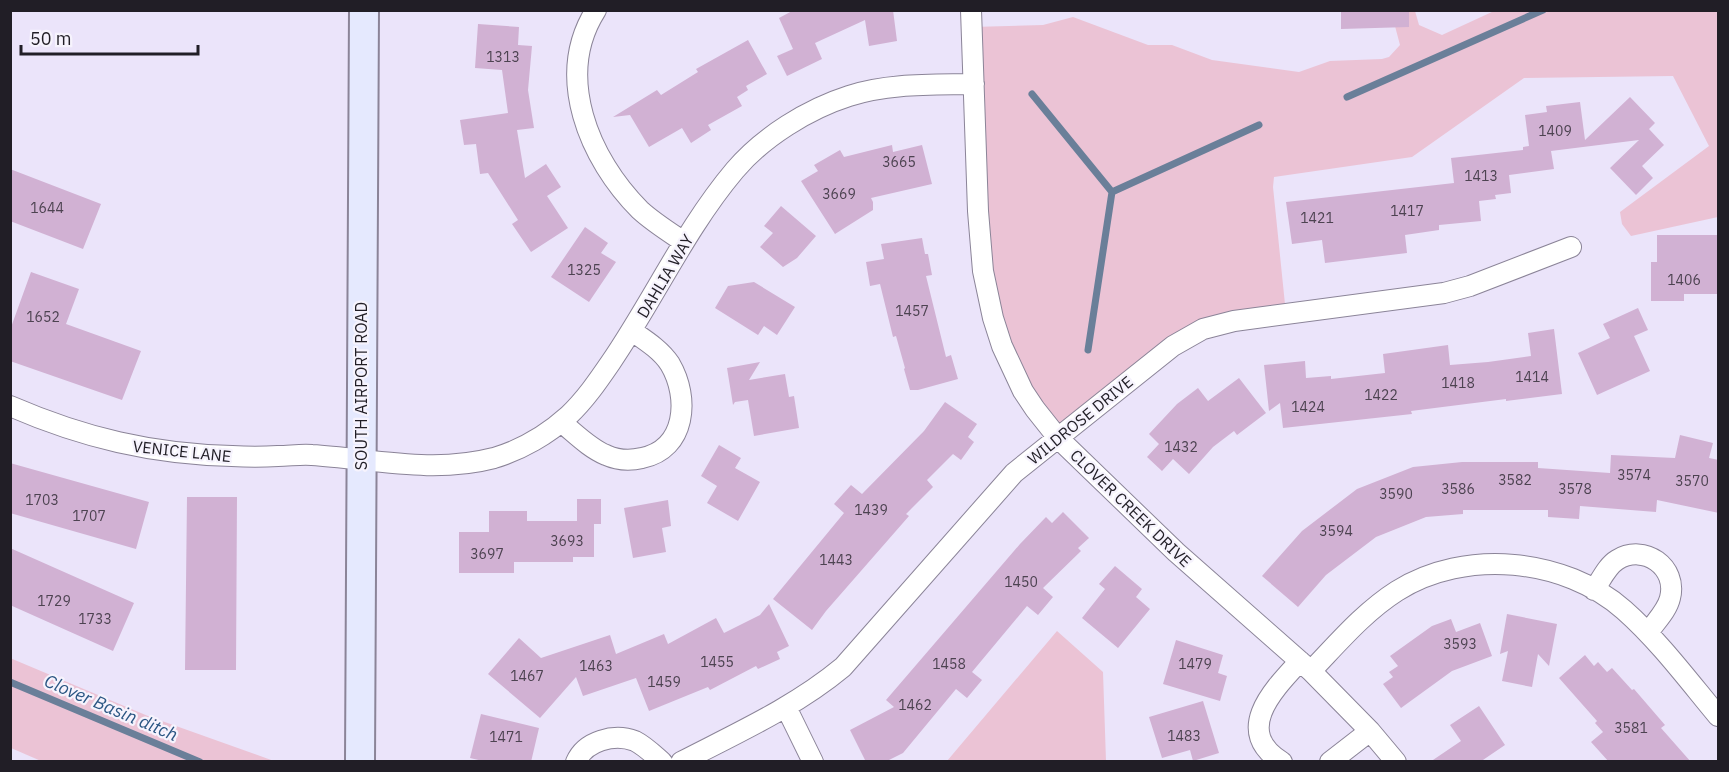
<svg xmlns="http://www.w3.org/2000/svg" width="1729" height="772" font-family="'IBM Plex Sans',sans-serif">
<rect width="100%" height="100%" fill="#ebe4fa"/>
<path fill="#ebc3d5" d="M1391,11h24l4,14 23,10 52,-24h224v206l-87,19 -9,-12 -2,-12 89,-66 -36,-70 -149,2 -112,79 -138,20 -1,10 13,127 -64,9 -164,115 -65,-120 -21,-291 71,-2 30,-8 75,28h24l40,15 87,12 31,-11 52,-2 7,-2 11,-12z
M1057,631l46,41 3,89h-159z
M10,658l138,58 126,45h-233l-30,-13z"/>
<g fill="none" stroke-linecap="round" stroke-linejoin="round">
<path stroke="#6a7f99" stroke-width="7" d="M1032,94l80,98 -24,158
M1347,97l196,-87
M1112,192l147,-67
M10,682l190,80"/>
</g>
<path fill="#d1b1d3" d="M794,10h99l4,31 -28,5 -4,-26 -50,23 7,16 -35,17 -10,-20 16,-7 -14,-31z
M1341,10h68v17l-68,2z
M478,24l41,3 -1,18 14,1 -4,44 6,38 -17,2 8,48 21,-14 15,23 -14,9 21,32 -37,24 -19,-28 6,-4 -30,-47 -8,1 -4,-30 -12,1 -4,-25 48,-7 -6,-43 -27,-2z
M748,40l19,34 -21,12 2,4 -11,7 5,9 -34,19 3,5 -20,13 -9,-15 -33,19 -19,-32 -17,2 44,-27 4,5 37,-23 -2,-3z
M1630,97l25,26 -6,6 15,16 -22,21 11,12 -17,17 -26,-27 29,-28 -88,11 3,18 -45,6 2,18 -16,2 1,4 -17,2 2,20 -42,4v5l-34,5 2,18 -82,10 -3,-23 -30,4 -6,-42 168,-19 -3,-25 72,-8v-3l6,-1 -4,-31 22,-3 -1,-6 34,-4 5,38z
M892,145l1,7 29,-7 10,39 -61,14 2,4v8l-38,24 -34,-53 17,-10 -4,-6 26,-15 4,7z
M10,169l91,35 -18,45 -73,-28z
M781,206l35,30 -19,22 -14,9 -23,-20 13,-14 -9,-7z
M585,227l23,16 -7,10 15,9 -27,40 -38,-25z
M1657,235h62l-1,59h-34v7h-33v-39h6z
M922,238l3,16h3l4,21 -6,1 20,81 5,-2 7,24 -40,11h-8l-6,-21 1,-1 -9,-32 -3,1 -13,-53 -10,2 -4,-24 18,-3 -3,-15z
M31,272l48,17 -13,35 75,27 -19,49 -112,-39v-31z
M754,282l41,25 -18,28 -13,-9 -6,9 -43,-27 13,-22z
M1638,308l10,22 -14,6 16,35 -53,24 -19,-42 32,-15 -7,-14z
M1554,329l8,65 -56,7v-2l-95,12 1,3 -129,14 -3,-25 -11,8 -5,-46 41,-4 1,17 25,-2v3l54,-6 -2,-19 65,-9 2,20 38,-3 43,-6 -3,-23z
M760,362l-11,18 36,-6 4,23 5,-1 5,32 -45,8 -6,-36 -13,2 -2,3 -6,-37z
M1239,378l27,35 -29,22 -3,-4 -21,16 -24,27 -16,-15 -11,12 -15,-14 12,-13 -10,-10 28,-30 21,-16 10,13z
M945,402l32,22 -9,13 6,5 -13,18 -8,-6 -26,26 6,7 -27,27 3,2 -83,95 -14,19 -39,-31 71,-86 -10,-9 17,-19 11,9 62,-63z
M1680,435l33,8 -4,15 10,2v53l-62,-13 -1,12 -76,-6 -1,13 -31,-2v-7h-85v4l-37,3 -50,20 -50,38 -28,32 -36,-31 40,-45 55,-42 56,-22 49,-5h76v6l72,5 1,-18 64,3z
M719,445l22,13 -6,10 25,14 -22,39 -31,-18 10,-17 -16,-10z
M10,463l139,39 -13,47 -126,-36z
M187,497h50l-1,173h-51z
M577,499h24v25h-7v33h-21v5h-59v11h-55v-41h30v-21h38v10h50z
M668,500l3,26 -9,2 4,24 -33,6 -9,-50z
M1063,512l26,26 -11,10 3,3 -38,37 10,9 -15,18 -11,-9 -55,66 10,8 -15,18 -11,-9 -53,64 -18,9h-19l-16,-32 44,-23 -8,-7 61,-71 73,-85 26,-27 6,6z
M10,548l124,55 -21,48 -103,-46z
M1115,566l27,23 -6,8 14,12 -32,39 -36,-30 23,-29 -6,-5z
M769,604l20,42 -12,6 3,7 -22,10 -2,-3 -46,24 -2,-3 -59,24 -13,-33 -53,18 -7,-19 -36,41 -52,-44 31,-36 22,20 69,-23 6,19 48,-20 4,10 48,-26 8,15 36,-18z
M1507,614l50,10 -8,42 -11,-12 -6,33 -30,-6 6,-30 -8,3z
M1451,619l5,13 24,-9 12,33 -40,15 -51,37 -18,-24 10,-7 -4,-5 9,-6 -8,-10 42,-30z
M1176,640l47,15 -5,18 9,3 -7,25 -57,-17z
M1585,655l9,11 4,-4 9,10 5,-4 20,22 2,-1 31,36 -4,3 30,34h-82l-18,-20 12,-10 -8,-9 2,-2 -38,-43z
M1203,701l16,52 -26,8 -3,-11 -28,8 -13,-41z
M1479,706l26,39 -25,17h-50l31,-21 -11,-16z
M481,714l58,14 -8,34h-44l-17,-4z"/>
<g fill="none" stroke-linecap="round" stroke-linejoin="round">
<defs>
<path id="minor" d="M596,10c-42,66 -7,149 44,200 13,12 29,22 44,32
M971,10l7,201 5,60 10,47 9,28 21,45 12,18 23,29 118,114 135,119 59,60 26,31
M10,406c74,32 142,48 222,50 15,1 31,1 46,0 11,0 23,-2 34,-1 61,4 121,19 182,3 27,-8 54,-24 74,-42 17,-16 30,-35 43,-54 43,-63 75,-134 124,-192 28,-33 73,-61 114,-74 40,-13 84,-11 125,-12
M561,422c14,11 28,26 45,33 11,5 24,6 36,3 44,-9 48,-60 28,-94 -9,-14 -25,-24 -38,-33
M1594,590c7,-10 13,-24 23,-30 27,-17 61,7 53,38 -3,13 -15,24 -22,35
M1311,671c27,-28 53,-59 86,-80 68,-43 168,-33 227,19 35,31 64,70 94,106
M786,707l27,55
M576,762c9,-21 38,-29 59,-21 10,5 19,14 27,21
M681,762c56,-29 114,-55 162,-95l171,-194 159,-127 30,-17 31,-8 210,-28 26,-7 101,-39
M1282,762c-50,-31 -8,-73 18,-101
M1330,762l40,-31"/>
<path id="secondary" d="M360,762l4,-752"/>
</defs>
<use href="#minor" stroke="#8b8498" stroke-width="22"/>
<use href="#secondary" stroke="#8b8498" stroke-width="32"/>
<use href="#minor" stroke="#fff" stroke-width="20"/>
<use href="#secondary" stroke="#e5e9fe" stroke-width="28"/>
</g>
<g text-anchor="middle" stroke-width="4.5" stroke-linejoin="round" paint-order="stroke">
<g font-size="14" fill="#4d4351">
<text x="503" y="62">1313</text>
<text x="1555" y="136">1409</text>
<text x="899" y="167">3665</text>
<text x="1481" y="181">1413</text>
<text x="839" y="199">3669</text>
<text x="47" y="213">1644</text>
<text x="1407" y="216">1417</text>
<text x="1317" y="223">1421</text>
<text x="584" y="275">1325</text>
<text x="1684" y="285">1406</text>
<text x="912" y="316">1457</text>
<text x="43" y="322">1652</text>
<text x="1532" y="382">1414</text>
<text x="1458" y="388">1418</text>
<text x="1381" y="400">1422</text>
<text x="1308" y="412">1424</text>
<text x="1181" y="452">1432</text>
<text x="1634" y="480">3574</text>
<text x="1515" y="485">3582</text>
<text x="1692" y="486">3570</text>
<text x="1458" y="494">3586</text>
<text x="1575" y="494">3578</text>
<text x="1396" y="499">3590</text>
<text x="42" y="505">1703</text>
<text x="871" y="515">1439</text>
<text x="89" y="521">1707</text>
<text x="1336" y="536">3594</text>
<text x="567" y="546">3693</text>
<text x="487" y="559">3697</text>
<text x="836" y="565">1443</text>
<text x="1021" y="587">1450</text>
<text x="54" y="606">1729</text>
<text x="95" y="624">1733</text>
<text x="1460" y="649">3593</text>
<text x="717" y="667">1455</text>
<text x="949" y="669">1458</text>
<text x="1195" y="669">1479</text>
<text x="596" y="671">1463</text>
<text x="527" y="681">1467</text>
<text x="664" y="687">1459</text>
<text x="915" y="710">1462</text>
<text x="1631" y="733">3581</text>
<text x="1184" y="741">1483</text>
<text x="506" y="742">1471</text>
</g>
<g font-size="16" fill="#211e26" stroke="#f6f3fd">
<text transform="translate(665 276) rotate(-59)" y="6">DAHLIA WAY</text>
<text transform="translate(361 386) rotate(-90)" y="6">SOUTH AIRPORT ROAD</text>
<text transform="translate(1080 420) rotate(-39)" y="6">WILDROSE DRIVE</text>
<text transform="translate(182 451) rotate(6)" y="6">VENICE LANE</text>
<text transform="translate(1131 508) rotate(44)" y="6">CLOVER CREEK DRIVE</text>
</g>
<g font-size="18" font-style="italic" fill="#2b5683" stroke="#f6f3fd">
<text transform="translate(111 708) rotate(23)" y="6">Clover Basin ditch</text>
</g>
</g>
<rect width="1729" height="772" fill="none" stroke="#211e26" stroke-width="24"/>
<path d="M21 45v9h177v-9" fill="none" stroke="#211e26" stroke-width="3"/>
<text x="30" y="45" font-size="18" fill="#211e26" stroke="#f6f3fd" stroke-width="4.5" paint-order="stroke">50 m</text>
</svg>
